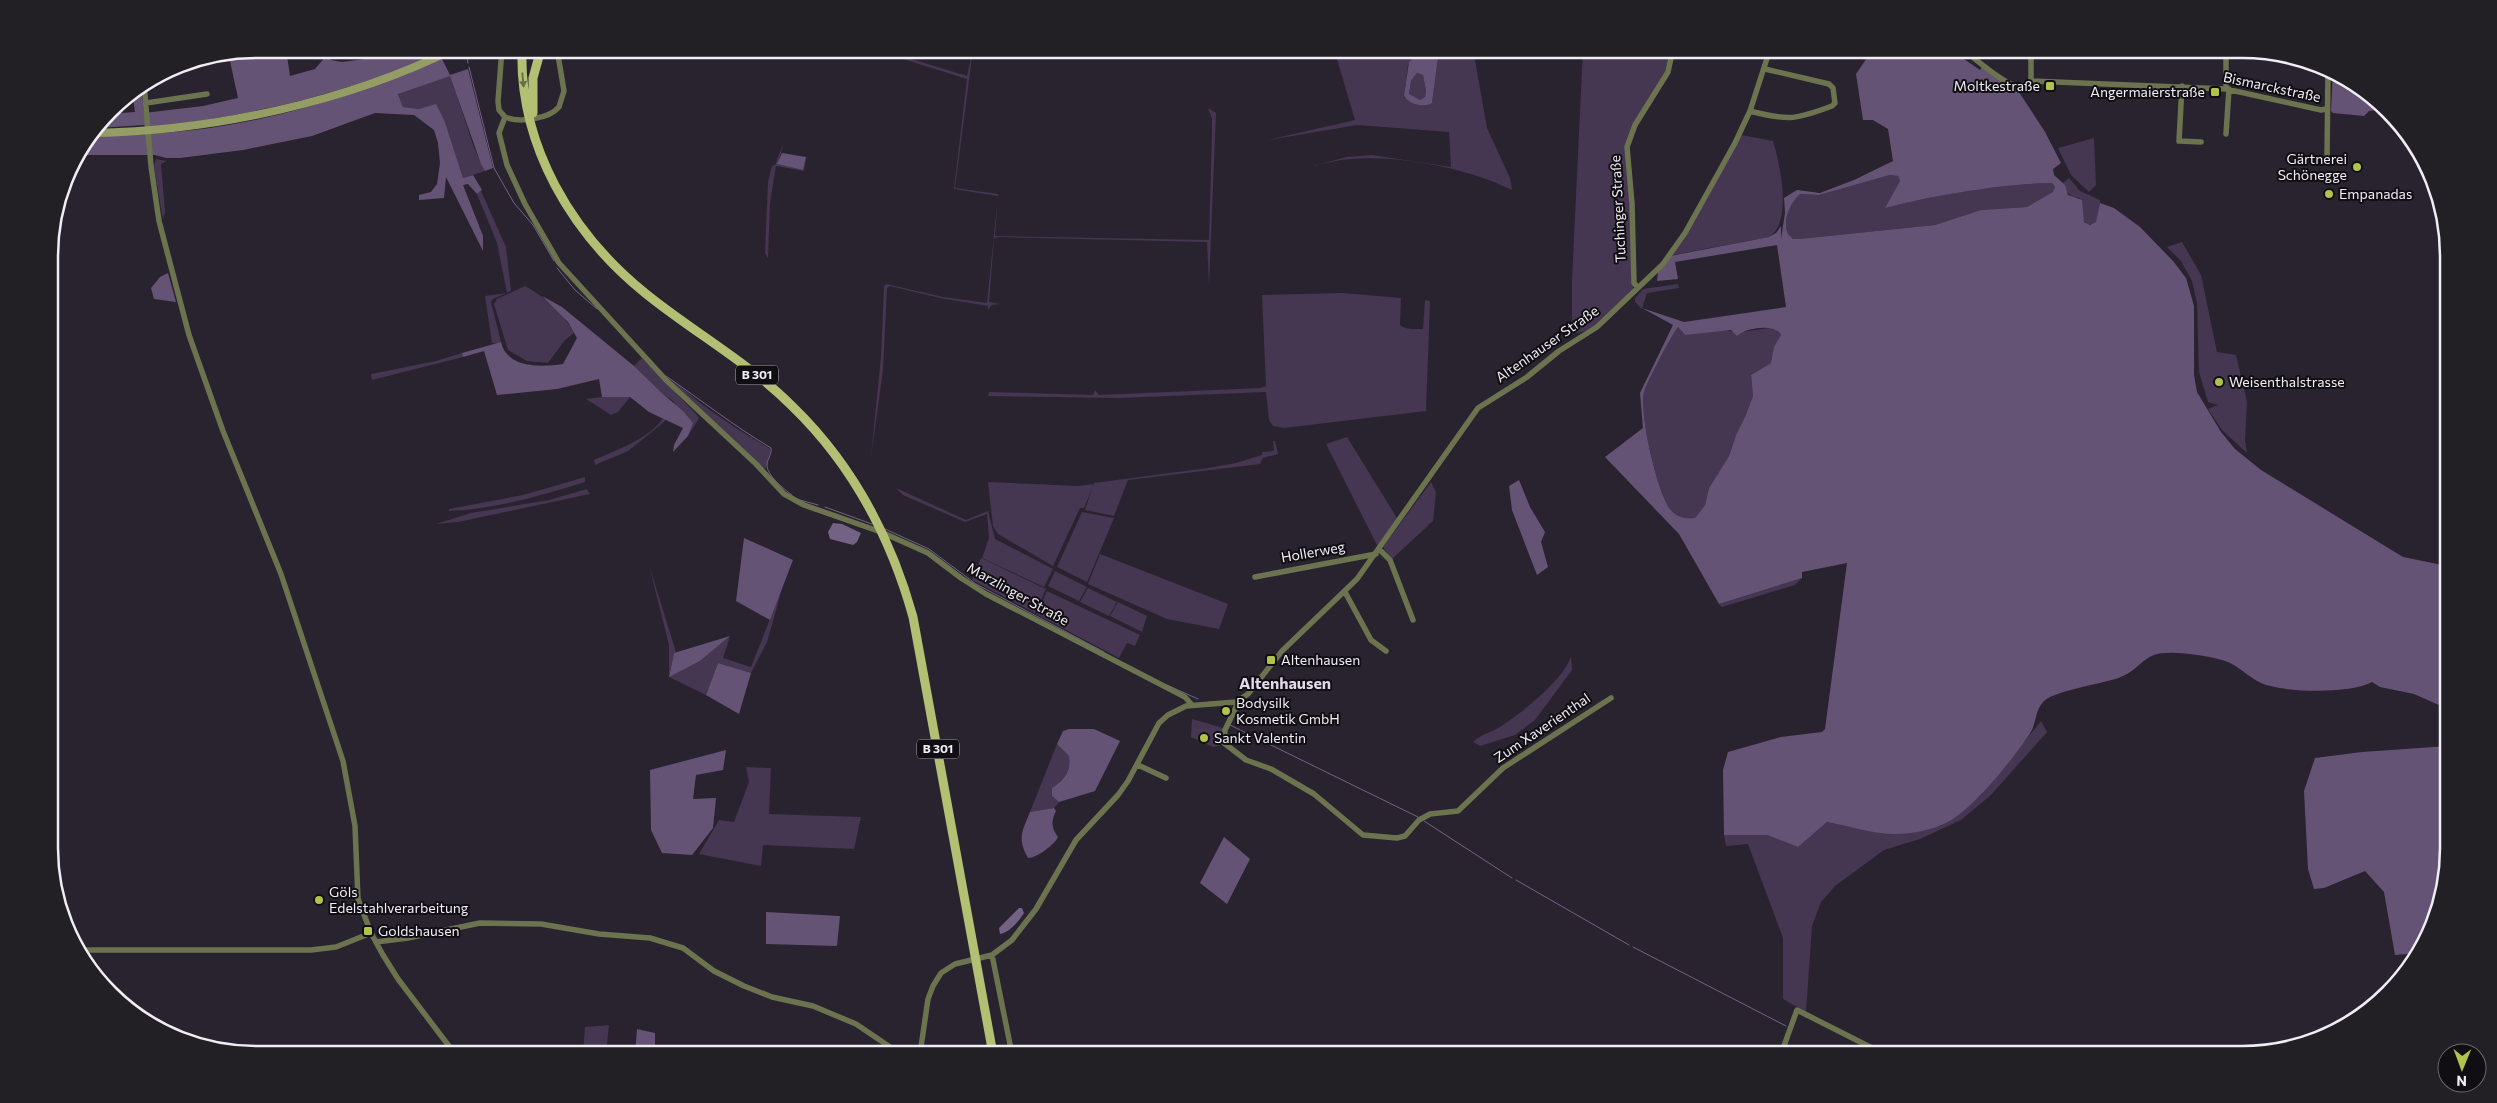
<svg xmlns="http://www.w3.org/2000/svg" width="2497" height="1103" font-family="Commissioner,sans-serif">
<rect width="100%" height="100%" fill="#29232f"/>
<path fill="#453652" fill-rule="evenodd" d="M871,49h8l88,27 6,-27 -18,139 43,6 -3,42 214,4 3,-107v-14l-4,-11 8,5 -7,172 -2,-43 -207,-5 -6,1 -5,64 11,2 -8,1 -4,5v-4l-48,-8 -50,-12 -3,2 -4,82 -12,87 10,-100 3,-71 2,-2 57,13 44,6 11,-107 -44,-7 13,-110z
M1334,49h125l3,2 13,-2v11l12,68 23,50 2,12c-45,-22 -112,-35 -161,-31 -13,1 -25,4 -38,7l34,-9 25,-2 79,12 -2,-35 -92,-7 -89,15 87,-20zM1437,55l-5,48 -28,-5 4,-34z
M1583,49h88l-3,5 3,1 -2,11 -35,57 -9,33 6,49 2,86c-16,15 -38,44 -61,42v-53z
M1417,73l6,2 3,16 -1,6 -5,3 -11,-5 2,-14z
M450,75l24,73 11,23 -22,7 -18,-56 -26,-13 -16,-2 -5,-14z
M1741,135l32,6c7,23 20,81 -4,96l-97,18 14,-19z
M2094,138l2,47 -7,7 -18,-17 -13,-27z
M784,142l-6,22 25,6 4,-16 -3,17 -28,-5 -6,37 -2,55 -3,-5 3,-71 4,-16 3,-1z
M156,159l11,2 -6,3 4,48 -2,8 -9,-54z
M1890,175l8,1 2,6 -15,26c52,-14 115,-24 167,-25l3,4 -1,5 -27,15 -46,3 -46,15 -136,14h-6l-5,-5c-6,-13 2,-31 11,-40l20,1z
M2069,178l11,13 20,9 -1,17 -5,8 -7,-1 -5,-6 -3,-20c-10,-1 -13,-6 -16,-15z
M481,191l25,56 5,44 -18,8 -2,3 10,40 -2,2 -7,-1 -7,-47 22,-3 -10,-50 -20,-49z
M2182,242l19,33 16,77 19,3 11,47 -2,38 2,13 -25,-23 -14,-21 10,-4 -10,-3 -9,-30 -2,-69 -5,-22 -11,-20 -14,-14z
M1678,284l1,4 -32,5 -5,16 -7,-7v-4l8,-9z
M525,286c19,11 38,26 49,47l-9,7 -17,23 -21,-2 -19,-11 -14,-46 3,-5z
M1343,293l58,5 -1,27c6,5 15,4 23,4l2,-29 5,1 -4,110 -142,17 -11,-2 -4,-6 -3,-28 -146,6 -132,-2 1,-4 104,3 2,-5 4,5 162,-7 5,-2 -4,-91z
M1678,327l7,8 30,-5 26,2 28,-4 7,2 5,5 -10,28 -20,12 2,21 -8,21 -9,18 -7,21 -20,32 -4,17 -10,13c-9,1 -17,0 -24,-8 -14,-16 -32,-98 -27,-118 3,-11 27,-57 34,-65z
M462,353l1,4 -91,23 -1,-6 65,-13z
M642,358l55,57 2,3 -11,18 2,-7 -17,-28 -10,-7 -29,-28z
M670,380c13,7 22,17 34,26 21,15 42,29 65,42l2,2 -6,20z
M602,397h28l-12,15 -7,3 -25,-16z
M663,418l3,1 -2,3 -36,29 -33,14 -1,-5c20,-9 57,-22 69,-42z
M1347,437l50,81 -19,29 -52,-103z
M1273,441h2l3,13 -15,4 -3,6 -132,16 -14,36 -29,-6 9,-27 114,-15 28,-5 26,-8v-3l12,-1z
M585,477v5c-45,14 -89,27 -136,29v-2l74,-14z
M988,482l90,4 16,-2 -10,24h-4l-27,58 -55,-32 -5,-8z
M1431,482l5,10 -3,29 -41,38 -9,-12z
M896,488l70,32 22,-9 7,28 58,30 -9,18 -62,-29 7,-20 -2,-24 -22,8 -62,-27z
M587,489l3,5 -132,28 -22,2 35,-11 78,-13z
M1082,512l32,6 -27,64 -30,-15z
M1100,554l128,50 -9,25 -52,-10 -79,-35z
M981,558l65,31 -11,24 -63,-33z
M649,565l27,87 -2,1 -5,23 31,-15 30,-25 -7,22 28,9 31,-78 -15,53 -16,31 -33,-10 -12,32 -37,-18v-32z
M1055,571l32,16 -8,14 -31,-15z
M1802,578l-7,7 -73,22 -3,-3z
M1088,588l29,14 -8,14 -29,-14z
M1047,591l93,44 -5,11 -8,-3 -8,15 -83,-44z
M1118,602l29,14 -5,16 -32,-16z
M1571,656l1,14 -37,50 -20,15 -35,11 -7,-4c8,-8 17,-9 27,-15 20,-13 64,-47 71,-71z
M1192,719l31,9 -3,18 -7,1 -22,-10z
M2041,721l6,11 -56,63 -30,25 -41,19 -36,11 -49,36 -14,16 -9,24 -6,86 -23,-13v-61l-35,-94 -22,2 -2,-11h43l31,12 29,-25 50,10 64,-6 20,-14 21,-18z
M1057,744l12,12c2,16 -4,23 -17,32v8l7,6 -5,6 -24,4z
M746,767l25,1 -2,46 92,3 -7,32 -91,-4 -2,21 -62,-12 20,-34 15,2 15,-40z
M609,1025l-3,29h-23l2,-27z"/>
<path fill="#655375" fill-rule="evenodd" d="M259,49h24l4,7 3,20 25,-7 11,-13 5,4 11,2 46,-6 6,-7h54c-96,44 -197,67 -302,79l-2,-3 -46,3 10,-14 27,-2 -3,-20 9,-5 3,26 59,-7 35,-8 -8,-37z
M1883,49h64l12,10 2,-2 19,13 2,-3 35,22 28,43 16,31 -8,6 1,6 11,10 3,10 14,5 2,22 6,3 6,-3 4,-19 14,5 26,19 33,34 13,17 8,28v69l3,17 24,40 14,17 26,21 142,87 44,9 1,143 -34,-15 -34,-7 -8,-5c-22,12 -88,11 -111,1 -13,-6 -23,-18 -36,-22 -13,-5 -58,-12 -71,-6 -11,4 -19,16 -31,21 -17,8 -65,13 -79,25 -10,10 -7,23 -15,34 -18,26 -60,81 -90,91 -13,5 -30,8 -44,8 -22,0 -46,-8 -68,-12l-29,25 -31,-12h-43l-1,-65 5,-18 53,-15 41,-5 3,-3 22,-166 -45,9v6l-83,26 -40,-70 -74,-77 38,-29 -3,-35 33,-68 -31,-17 42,14 102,-15 -9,-62 -102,17 3,17 -21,2 1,-9 12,-16 99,-19 7,-4 5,-7v13l4,-26 -1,-15 13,-8 23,3 34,-13 39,-19 -5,-32 -15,-9h-10l-7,-46 15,-22 10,2zM1890,175l8,1 2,5 -15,27c50,-13 116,-24 167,-25l3,4 -2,5 -26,15 -46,3 -46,15 -136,14h-6l-5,-5c-6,-13 2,-31 12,-40l19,1zM1678,327l7,8 46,-5 6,6c8,-8 37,-13 44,-1l-7,12 -3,16 -20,12 2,21 -8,21 -9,18 -7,21 -20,32 -4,17 -10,13c-9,1 -17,0 -24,-8 -14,-16 -32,-98 -27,-118 3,-10 28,-58 34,-65z
M1423,50l8,1 7,5 -6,47c-9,5 -23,1 -28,-7l5,-34zM1417,73l6,2 3,16 -1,6 -5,3 -11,-6 2,-13z
M442,59l8,16 18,-6 25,99 -8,3 -4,-7 -31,-88 -52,18 5,13 16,2 17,-5 9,18 18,56 10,-3 9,15 -5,4 -9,-10 -5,1 20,51v15l-37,-74 -2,21 -25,2v-5l12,-3 6,-8 3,-21 -2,-20 -4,-13 -20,-15 -39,-2 -63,23 -69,14 -63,8h-14l-11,-3h-78l15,-19c34,-1 68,-2 102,-6 86,-10 169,-38 248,-71z
M2333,72l35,20 17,17 -16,2 -5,5 -31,-3 -2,-2z
M782,153l24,4 -3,13 -26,-6z
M168,273l8,29 -22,-3 -3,-11 9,-11z
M542,296l20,11 72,59 29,28 21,18 9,11 -5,13 -15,16 1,-7 9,-17 -34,-16 -19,-15h-28l-3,-18 -42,10 -60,6 -13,-44 -21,6 -1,-4 39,-11c6,27 41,25 62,22l14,-26 -9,-16z
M1519,480l11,27 15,25 -4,10 7,25 -11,8 -25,-65 -3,-24z
M744,538l49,22 -23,60 -34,-19z
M730,636l-30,25 -31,16 5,-24z
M718,663l33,10 -12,41 -33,-19z
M1069,729h25l26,12 -25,50 -36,11 -7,-6v-8c13,-9 19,-16 17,-32l-12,-12 6,-13z
M2448,746v102l-15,79 -15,26 -23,2 -11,-63 -19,-21 -41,17 -10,1 -6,-20 -4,-78 11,-33 47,-6z
M726,750l-3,20 -27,5 -3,24 23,-1 -3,30 -21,27 -30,-2 -11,-23 -1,-60z
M1054,808l2,3c-5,10 -5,17 2,26 -4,8 -21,21 -30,21 -11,-20 -6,-26 2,-46z
M1224,837l26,22 -23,45 -27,-21z
M766,912l74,4 -3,30 -71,-2z
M637,1029l18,4v19l-20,2z"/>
<path fill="#746284" d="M833,523l9,1 19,9 -4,9 -4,3 -23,-6 -2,-7z
M1019,908h3l2,5c-5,8 -15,20 -24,21l-1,-6z"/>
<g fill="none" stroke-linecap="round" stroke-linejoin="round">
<path stroke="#746284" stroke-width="1" d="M467,58l1,5
M469,67l25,101 20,35 19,22 21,36
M557,268l18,22 22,19
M666,376c35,24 68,50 105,72 1,6 -3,10 -4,16 -1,11 17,25 25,31
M800,500l18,5
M825,507l47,17
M885,529l44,20 47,35 128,68
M1167,685l31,14
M1230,725l188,92
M1424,821l88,57
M1516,880l113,65
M1633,947l153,79"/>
<path stroke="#6c734f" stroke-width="5.5" d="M502,49l-4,52 1,9 6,7c14,6 44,2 54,-10l5,-16 -7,-42
M1963,49c12,10 38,33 53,37 6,1 10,-2 15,-5l195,8 95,21 5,-1
M2024,49l7,10v22
M144,84l7,82 8,55 30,114 34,96 58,143 62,187 12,65 3,73 13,34 12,22 15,24 57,75
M2182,86l-3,55 22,1
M2226,89v-40
M146,103l61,-9
M1750,111c38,10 45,9 82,-5l3,-3 -2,-15 -4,-4 -64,-15
M505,117l-6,16 8,32 18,39 34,59 107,117 90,84 28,30 20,11 77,27 47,21 33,25 25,16 199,103 7,8
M2226,134l3,-45
M2327,158l1,-89
M1638,288l-4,-5 -2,-79 -5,-57 8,-22 33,-53 5,-23
M1379,549l11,11 23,60
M1255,577l121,-23
M1345,592l26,48 15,11
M1236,702l1,3 -12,25 -1,13 22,17 25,9 43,25 49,41 34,3 8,-2 14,-16 11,-6 28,-3 45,-43 108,-70
M1138,765l28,13
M376,942l32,-4 72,-15 61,1 58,10 51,4 33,10 31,23 30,15 28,11 41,9 43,18 37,25 15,5
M78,950h233l25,-3 35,-14
M992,955l20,99
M920,1054l8,-55 5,-13 8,-13 14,-9 37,-9 20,-15 24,-31 40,-69 42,-45 10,-14 31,-58 9,-8 18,-9 50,-4 12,-8 34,-43 75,-72 121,-171 49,-31 32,-26 38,-24 66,-63 22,-31 50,-90 15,-32 20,-62
M1781,1054l16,-44 87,44"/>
<path stroke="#949e64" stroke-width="8" d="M94,133c119,-2 252,-31 360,-84"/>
<path stroke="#b3bf73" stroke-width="9" d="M522,49c-3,97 50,185 123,244 48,39 103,69 147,113 60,58 99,132 121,211l80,437
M533,113v-35l8,-29"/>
</g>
<defs><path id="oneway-solid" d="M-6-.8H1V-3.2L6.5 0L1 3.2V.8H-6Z" transform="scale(1.25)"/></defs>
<use fill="#6a6f48" href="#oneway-solid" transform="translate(523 80) rotate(84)"/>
<g fill="#b2c34c" stroke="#110e13" stroke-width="2">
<rect x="2045" y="81" width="10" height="10" rx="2.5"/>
<rect x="2210" y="87" width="10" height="10" rx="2.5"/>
<circle cx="2357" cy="167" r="5"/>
<circle cx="2329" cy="194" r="5"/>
<circle cx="2219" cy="382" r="5"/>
<rect x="1266" y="655" width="10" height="10" rx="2.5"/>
<circle cx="1226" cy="711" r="5"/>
<circle cx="1204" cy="738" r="5"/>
<circle cx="319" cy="900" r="5"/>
<rect x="363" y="926" width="10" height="10" rx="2.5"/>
</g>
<g text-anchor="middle" stroke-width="4" stroke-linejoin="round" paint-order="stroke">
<g fill="#110e13" stroke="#aeaab1" stroke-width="1">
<rect x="736" y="365.5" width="42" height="19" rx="4"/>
<rect x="917" y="739.5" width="42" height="19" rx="4"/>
</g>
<g font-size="12" font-weight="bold" fill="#f1edf5">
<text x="757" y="379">B 301</text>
<text x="938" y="753">B 301</text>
</g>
<g font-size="14" fill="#f1edf5" stroke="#110e13" text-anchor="start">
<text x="2040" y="91" text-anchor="end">Moltkestraße</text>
<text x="2205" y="97" text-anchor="end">Angermaierstraße</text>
<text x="2347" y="164" text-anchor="end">Gärtnerei<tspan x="2347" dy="16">Schönegge</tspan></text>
<text x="2339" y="199">Empanadas</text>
<text x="2229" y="387">Weisenthalstrasse</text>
<text x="1281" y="665">Altenhausen</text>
<text x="1236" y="708">Bodysilk<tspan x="1236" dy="16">Kosmetik GmbH</tspan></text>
<text x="1214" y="743">Sankt Valentin</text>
<text x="329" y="897">Göls<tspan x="329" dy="16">Edelstahlverarbeitung</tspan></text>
<text x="378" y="936">Goldshausen</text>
</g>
<g font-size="14" fill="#f1edf5" stroke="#110e13">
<text transform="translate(2272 87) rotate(12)" y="5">Bismarckstraße</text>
<text transform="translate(1618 209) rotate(-93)" y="5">Tuchinger Straße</text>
<text transform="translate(1547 344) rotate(-35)" y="5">Altenhauser Straße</text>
<text transform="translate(1313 552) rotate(-10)" y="5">Hollerweg</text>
<text transform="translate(1018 594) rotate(29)" y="5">Marzlinger Straße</text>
<text transform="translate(1542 728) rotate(-34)" y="5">Zum Xaverienthal</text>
</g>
<g font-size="16" font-weight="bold" fill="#e1d9e9" stroke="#110e13">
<text x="1285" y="689">Altenhausen</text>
</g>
</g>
<path d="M0 0H2497V1103H0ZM256 58H2242A198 198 0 0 1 2440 256V848A198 198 0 0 1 2242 1046H256A198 198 0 0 1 58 848V256A198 198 0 0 1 256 58Z" fill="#232025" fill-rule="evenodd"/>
<path fill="none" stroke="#f1edf5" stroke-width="2.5" d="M256 58H2242A198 198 0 0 1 2440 256V848A198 198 0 0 1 2242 1046H256A198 198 0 0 1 58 848V256A198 198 0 0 1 256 58Z"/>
<g transform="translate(2462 1068) rotate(181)"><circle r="24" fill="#110e13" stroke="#6b676d"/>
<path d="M0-4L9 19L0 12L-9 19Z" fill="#b2c34c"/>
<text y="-8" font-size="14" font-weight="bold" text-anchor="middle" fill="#f1edf5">N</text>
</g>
</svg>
